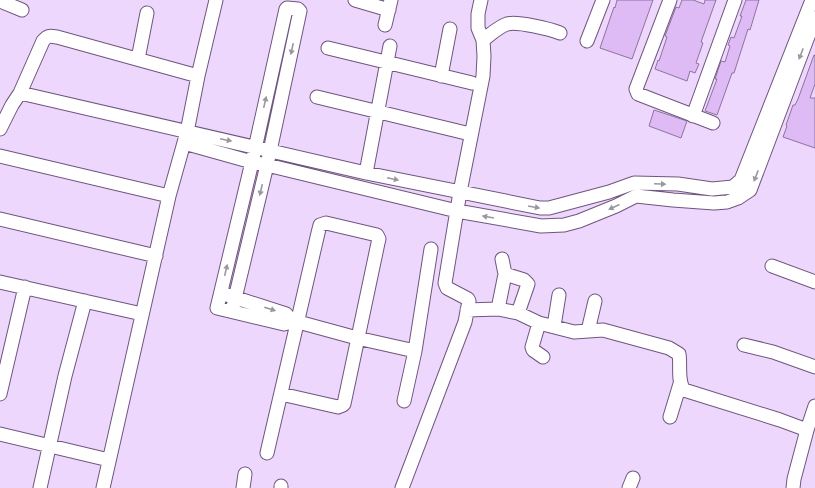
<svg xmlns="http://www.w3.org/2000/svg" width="815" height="488" font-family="'PT Serif',serif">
<rect width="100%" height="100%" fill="#eed7fd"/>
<path fill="#dfbbf5" stroke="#8d739d" d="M617,0h36l-21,59 -32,-11 14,-41 1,1z
M682,0h11l11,4 1,-4h11l-15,42 2,1 -7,20 3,1 -4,9 -5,-2 -3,10 -32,-12 3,-9 1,1 8,-24 -2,-1 11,-29 3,1z
M746,0h13l-9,30 -2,-1 -14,44h-2l-15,42 -12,-4 12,-32h-2l6,-18 4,1 5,-16 -2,-1 3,-8 3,1 8,-22h-2z
M814,55h1v29l-5,14h5v50l-32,-11 4,-11 -1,-1 7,-20h2l3,-6z
M654,110l33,11 -6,17 -32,-12z"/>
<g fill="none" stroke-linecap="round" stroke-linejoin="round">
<defs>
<path id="street" d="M355,0l34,10
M670,0l-34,89 2,5 75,29
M0,1l22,9
M385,25l6,-25
M483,40c7,-5 15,-13 24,-16 10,-3 43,5 53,9
M587,41l16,-41
M328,48l144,35
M138,59l9,-46
M441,76l9,-47
M20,93l346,80 174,35h9l60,-16 25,-9 44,1 34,5 21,-2 8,-7 71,-180
M317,97l149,36
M693,116l42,-116
M0,129l12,-24 8,-12 23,-52c5,-6 7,-5 14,-4l141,39
M184,143l68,19 15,3 190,46 84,15 23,-1 15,-4 37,-15 20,-10 37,4 41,3 13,-1 11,-4 12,-8 65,-172
M0,156l169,40
M366,173l24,-127
M0,219l156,37
M502,259l3,15 19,6 4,4 -10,29
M772,266l43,16
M0,282l142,32
M227,295l59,19 5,6 66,18 58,13
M498,309l7,-35
M467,310l31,-1 20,4 21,10 35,9 29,-2 66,18 10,6c2,11 -2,27 5,36l96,30 27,10 -13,49 -1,9
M232,311l35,-146 33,-154 -2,-2 -11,-1 -1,1 -34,153 -35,146 67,16 4,-1 3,-3
M539,323l-7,24 1,3 10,7
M554,326l5,-31
M588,331l7,-30
M744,345l29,7 42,15
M0,394l25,-107
M404,401l11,-50 16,-102
M670,417l10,-33
M807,430l8,-24
M0,434l109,26
M267,453l51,-220 2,-8 6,-2 51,12 2,4 -1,4 -34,161 -1,1 -5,2 -57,-13
M40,488l25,-112 20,-75
M103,488l66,-292 18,-64 11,-56 18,-76
M243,488l2,-14
M281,488v-2
M402,488l63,-166 4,-21 -1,-2 -21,-11 -2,-5 15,-91 23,-116 1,-20 -1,-16 -5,-12v-14l3,-14
M629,488l4,-10"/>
</defs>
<use href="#street" stroke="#6f557e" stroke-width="15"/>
<use href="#street" stroke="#fff" stroke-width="13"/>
</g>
<defs><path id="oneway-solid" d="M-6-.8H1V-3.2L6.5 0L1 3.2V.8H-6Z"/></defs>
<g fill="#9c96a0">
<use href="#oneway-solid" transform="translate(292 49) rotate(102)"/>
<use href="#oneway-solid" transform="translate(801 54) rotate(111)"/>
<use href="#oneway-solid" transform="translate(265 102) rotate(-77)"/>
<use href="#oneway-solid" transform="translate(226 140) rotate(12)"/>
<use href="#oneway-solid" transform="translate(756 176) rotate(111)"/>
<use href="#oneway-solid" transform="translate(393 179) rotate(12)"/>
<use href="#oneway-solid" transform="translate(660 184) rotate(2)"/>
<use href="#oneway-solid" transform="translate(261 190) rotate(103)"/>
<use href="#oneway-solid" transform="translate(534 207) rotate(10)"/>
<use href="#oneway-solid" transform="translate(614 207) rotate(156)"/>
<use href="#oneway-solid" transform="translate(488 217) rotate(-170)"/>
<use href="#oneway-solid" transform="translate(226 270) rotate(-77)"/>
<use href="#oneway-solid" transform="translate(270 309) rotate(18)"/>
</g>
</svg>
